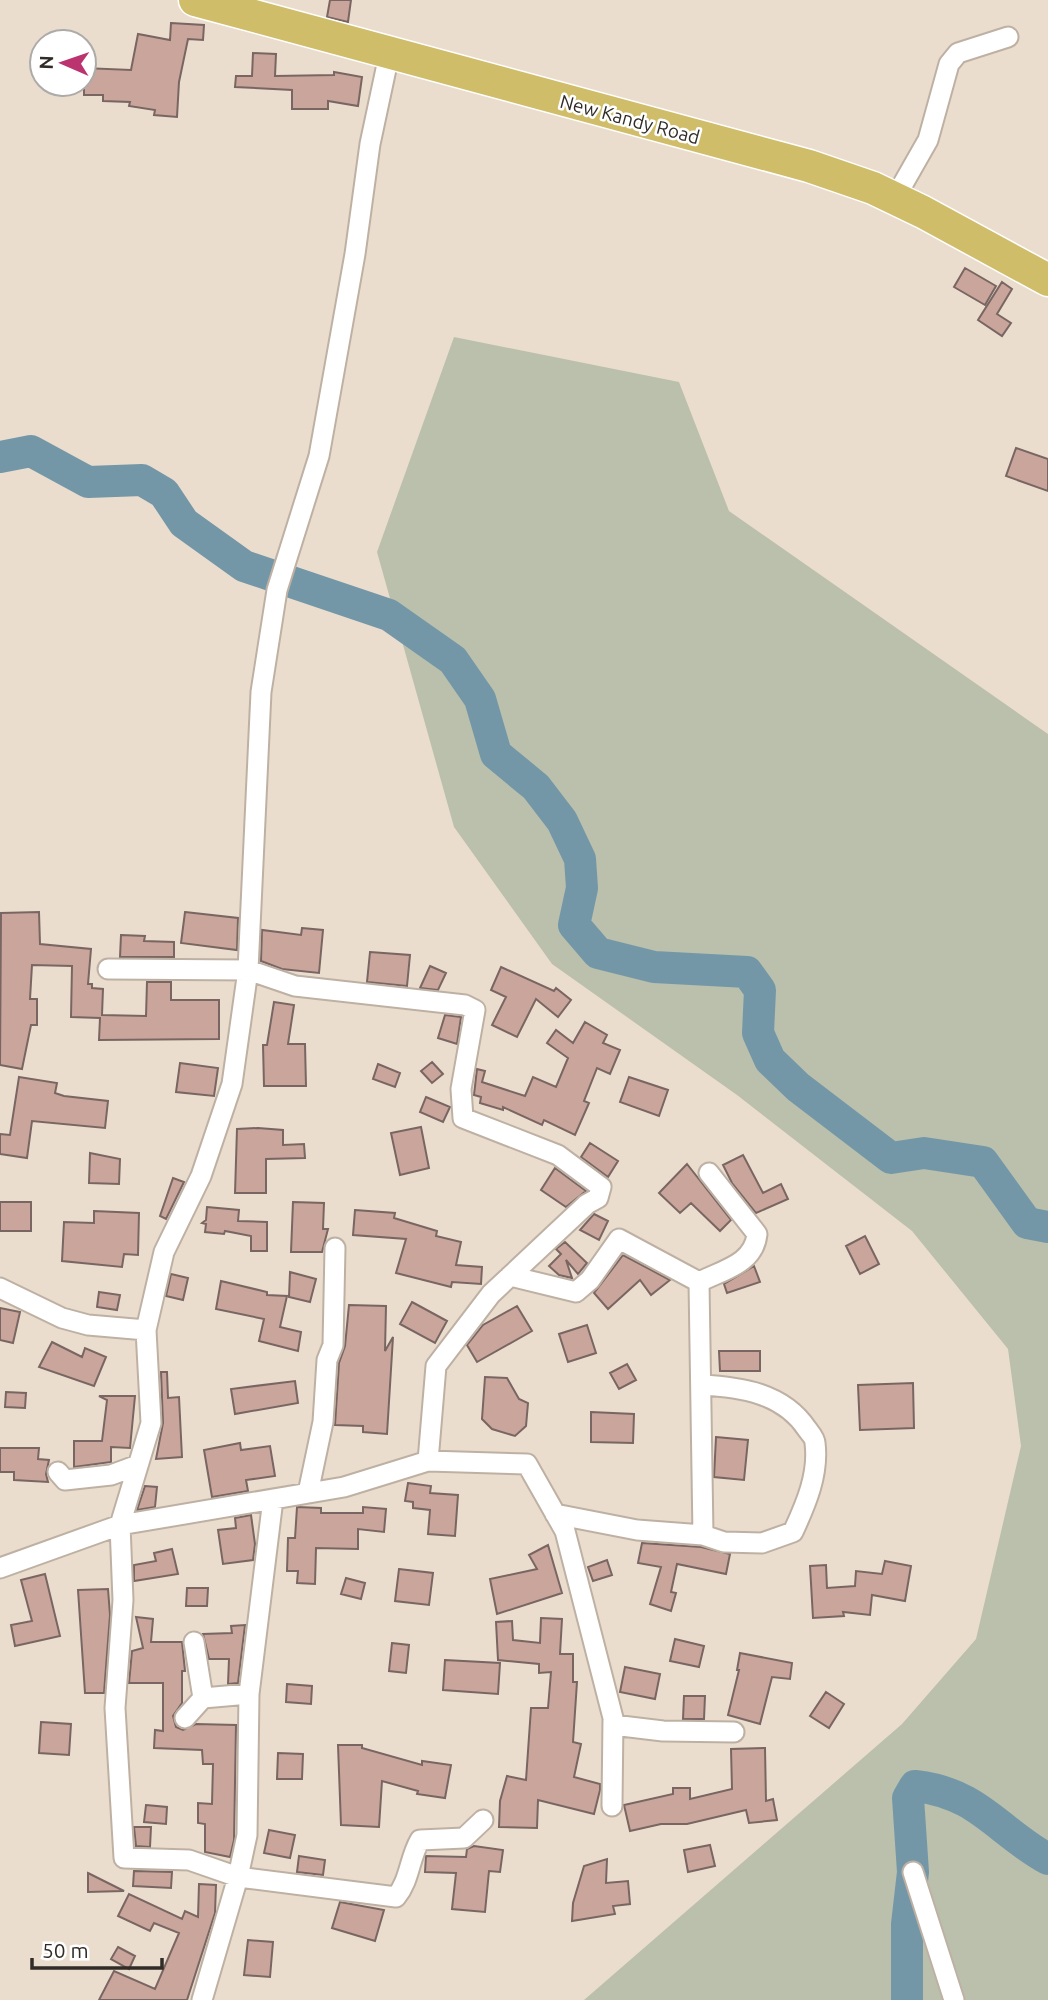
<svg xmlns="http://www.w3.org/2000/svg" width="1048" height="2000" font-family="Ubuntu,sans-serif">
<rect width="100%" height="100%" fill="#ebddce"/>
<path fill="#bac0ac" d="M454,337l225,45 50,129 319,223v1266h-464l318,-276 74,-85 45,-193 -13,-97 -96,-118 -175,-136 -185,-131 -98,-137 -77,-275z"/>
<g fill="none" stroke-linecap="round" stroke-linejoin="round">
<path stroke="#7497a8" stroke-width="32" d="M0,457l31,-6 57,31 54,-2 22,13 20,30 60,43 145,49 64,45 27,39 16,55 40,33 26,34 18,38 2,29 -8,37 24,28 56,14 93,5 13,18 -2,43 12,27 28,27 93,71 33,-5 59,9 44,61 21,4
M907,2000v-76l6,-52 -5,-74 7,-12c64,7 82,45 133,73"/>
</g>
<path fill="#caa59c" stroke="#796662" stroke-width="2" d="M330,0h21l-3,22 -21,-5z
M171,23l33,2 -1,15 -15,-1 -9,43 -2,35 -23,-2 1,-5 -26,-4 1,-4 -27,-1v-6h-19v-27l47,2 7,-36 32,6z
M253,53l23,1 -1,22 59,-1v-3l28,5 -4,29 -30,-5v8h-36v-19l-57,-3 1,-11h16z
M965,268l31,18 -11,19 -31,-18z
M1002,282l10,7 -15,25 14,9 -9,13 -24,-16z
M1016,448l32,11v32l-42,-15z
M39,912l1,32 51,5 -3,35h4v4l11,1 -1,26 44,1 1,-34h24v18h48v39l-120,1 1,-22 -29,-1 1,-51 -40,-1 -2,34h7v26h-6l-9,44 -22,-4 1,-152z
M185,912l53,6 -1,32 -56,-7z
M302,928l21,2 -4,43 -37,-4 -21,-8 1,-31 39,5z
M121,935l24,1 -1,5 30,1v15h-54z
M370,952l40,3 -3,31 -40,-4z
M430,966l16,7 -8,17 -18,-2z
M501,967l53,24 2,-3 15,12 -13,17 -22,-18 -19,38 -25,-12 14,-28 -15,-7z
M274,1002l20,3 -6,39h17l1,42h-42l-1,-41h4z
M445,1015l16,2 -4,27 -19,-6z
M585,1022l22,13 -4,8 17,7 -10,24 -13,-6 -13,33 5,2 -14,32 -31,-15 -2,5 -39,-18v3l-23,-7 1,-6 -7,-2 3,-26 8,2 -3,11 43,14 8,-19 23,10 12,-29 -21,-15 9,-13 17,13z
M432,1062l11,12 -11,9 -11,-12z
M180,1063l38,5 -4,28 -38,-4z
M378,1064l22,9 -5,14 -22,-8z
M19,1077l38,6 -2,10 9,3 44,5 -3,27 -73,-7 -5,37 -27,-4v-20l10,1z
M629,1077l39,13 -9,26 -39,-14z
M426,1097l24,10 -7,15 -23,-10z
M421,1127l8,41 -29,7 -9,-42z
M258,1128l25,2v15l21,-1 1,14 -39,1v34h-31l2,-64z
M590,1143l28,18 -10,16 -27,-20z
M90,1153l30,6 -1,25 -30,-1z
M743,1155l20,38 18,-9 7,15 -32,14 -24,-30 -9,-18z
M687,1164l44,56 -11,11 -29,-28 -11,10 -21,-20z
M555,1168l31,23 -20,16 -25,-17z
M173,1178l11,4 -18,37 -6,-3z
M0,1202h31v29h-31z
M293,1202l31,1 -1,26h5l-6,23h-31z
M207,1207l32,3 -1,11 29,1v29h-16v-15l-26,-5 -1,3 -19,-2 1,-8 -4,-1 4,-3z
M355,1210l40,3 -1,5 43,13 -1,5 25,6 -5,23 26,2 -1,17 -29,-2 -1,5 -55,-14 10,-34 -53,-4z
M94,1211l45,2 -1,42 -14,-1 -2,13 -60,-6 2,-39 30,1z
M594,1214l14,7 -9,19 -19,-10z
M865,1236l14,28 -19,10 -14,-28z
M565,1242l22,21 -9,11 -12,-14 6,18 -13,-3 -10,-9 12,-12 -5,-5z
M623,1255l47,25 -19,15 -11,-15 -32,29 -14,-16z
M754,1266l6,16 -33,11 -3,-9z
M290,1272l26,7 -6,23 -21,-5z
M171,1274l17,4 -5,22 -17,-4z
M221,1281l46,11v3l20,1 -7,31 21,5 -3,19 -39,-10 5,-22 -48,-10z
M99,1292l21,3 -3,15 -20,-3z
M412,1302l35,19 -12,22 -35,-19z
M349,1305l37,1 -1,45 8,-14 -6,97 -24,-2v-6l-28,-1 4,-62 6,-17z
M517,1306l15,25 -55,31 -10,-17 16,-20z
M0,1308l20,4 -7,31 -13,-3z
M587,1325l9,28 -28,9 -9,-28z
M52,1342l30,15 3,-9 21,9 -12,29 -55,-19z
M719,1351h41v20h-40z
M627,1364l9,16 -17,9 -9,-16z
M161,1372h6l1,26 11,-1 3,60 -26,2 7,-36z
M485,1377l22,1 12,21 9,4 -2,23 -11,10 -23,-7 -10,-10z
M295,1381l3,22 -63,11 -4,-25z
M913,1383l1,45 -54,2 -2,-45z
M6,1392l20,1 -1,15 -20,-1z
M99,1396h36l-5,52 -19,-1v15l-37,5v-26h28l5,-41z
M591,1412l43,2 -1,29 -42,-1z
M716,1437l32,3 -4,40 -30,-3z
M240,1443l1,7 29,-4 5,30 -29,4 2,11 -36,6 -8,-47z
M0,1448h39l-1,11 11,1 -3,14 2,8 -34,-2v-8h-14z
M408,1483l23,3 -1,7 28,2 -3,41 -27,-2 2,-24 -17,-2v-6l-8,-1z
M145,1486l12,1 -2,20 -18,3z
M297,1507l24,1v5h42v-6l23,2 -2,23 -26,-3v20l-42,-1 -1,36 -18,-1 1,-12h-11l1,-33h7z
M251,1515l4,29 -2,16 -30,4 -5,-34 18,-2 -1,-10z
M642,1543l59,4 29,7 -4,20 -49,-10 -6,28 5,1 -5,18 -21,-7 11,-37 -23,-4z
M548,1545l14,48 -65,21 -7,-35 47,-10 -8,-14z
M172,1549l6,25 -44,7v-16l22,-4 -2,-8z
M607,1560l5,15 -19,6 -5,-14z
M885,1561l26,5 -6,35 -33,-6 -2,20 -27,-3 1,4 -31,2 -3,-52 16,-1 1,23 28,-2 1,-15 26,3z
M399,1569l34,4 -4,32 -34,-4z
M45,1574l15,62 -45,10 -4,-21 21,-4 -11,-41z
M346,1578l19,5 -4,16 -20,-5z
M187,1588h21l-1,18h-21z
M108,1589l2,26 -6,78h-19l-7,-103z
M136,1617l17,2 -2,23h31l3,29h-3v32l-9,13 3,11 7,3 13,-6 40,1 -2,115 -4,17 -25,-5v-28l-7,-1v-20l14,1 1,-40h-10l-1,-14 -48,-2 1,-18 8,1v-48h-34l3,-32 11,-3z
M541,1618l21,1 -2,35h13v28h4l-4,60 8,2 -7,33 26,7v6l-6,24 -56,-14 -1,28 -38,-1 1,-26 7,-25 19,4 5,-72h17l3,-36 -12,1v-9l-41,-4 -2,-38 16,-1 1,19 27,3z
M245,1625l-7,58 -10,1 1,-25h-20l-6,-25 29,-1 -1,-7z
M675,1639l29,7 -5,21 -29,-6z
M392,1643l17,2 -3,28 -17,-2z
M740,1653l52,10 -2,16 -18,-2 -12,47 -32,-9 11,-45h-2z
M445,1660l55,3 -2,31 -55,-4z
M625,1667l35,7 -5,25 -35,-7z
M287,1684l25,2 -1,18 -25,-2z
M826,1692l18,12 -15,24 -19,-12z
M684,1696h21l-1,23h-21z
M41,1722l30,2 -2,31 -30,-2z
M338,1745h24v3l60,17v-4l29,4 -6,33 -28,-4 1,-3 -36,-10 -3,46 -38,-2z
M765,1748l1,53 7,-2 4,21 -28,3 -3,-13 -59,14h-26l-31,7 -6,-26 49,-11v-6h17v11l42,-10 -1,-40z
M278,1753l25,1 -1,25h-25z
M146,1805l21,2 -1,17 -22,-2z
M134,1827h17l-1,20 -14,-1z
M269,1830l26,5 -5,23 -26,-5z
M710,1845l5,21 -27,6 -4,-22z
M474,1846l29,4 -3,22 -11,-1 -4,41 -33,-3 4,-36 -31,-1 1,-16 40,1 1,-8z
M299,1856l26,4 -2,15 -26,-3z
M607,1859l-1,24 22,-2 2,23 -17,2 2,8 -43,7 1,-18 11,-37z
M134,1871l38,1 -1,16 -38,-2z
M88,1873l36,18 -36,1z
M199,1884l17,1 -1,28 -28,87h-88l15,-29 41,18 24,-56 -25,-10 -4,8 -32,-15 11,-22 53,25 3,-8 13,6z
M340,1902l44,8 -9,31 -43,-13z
M248,1940l25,2 -3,35 -26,-2z
M118,1947l17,9 -6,13 -18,-10z"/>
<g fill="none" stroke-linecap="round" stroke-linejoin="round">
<defs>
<path id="street" d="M895,198l33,-58 21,-76 9,-11 50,-16
M108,969l140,1 47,16 170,19 10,5 -14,79 2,29 95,37 43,32 -3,11 -11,6 -96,90 -55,72 -8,95
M510,1276l66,16 14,-12 29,-41 80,43
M699,1282l4,253
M699,1282c24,-12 55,-18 58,-48l-48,-61
M0,1288l62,30 26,7 58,5
M58,1472l7,8 46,-5 27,-10
M308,1493l15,-71 4,-62 6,-15 2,-97
M273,1499l-24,195 -2,141 -9,42 158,20c14,-17 13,-38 24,-57l44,-2 19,-18
M555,1514l82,16 66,5 21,7 38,1 31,-11c13,-28 26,-58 22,-89 0,-5 -5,-10 -8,-14 -24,-36 -66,-42 -106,-44
M0,1568l120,-43 31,-102 -5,-93 18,-78 37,-76 31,-92 16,-114 13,-278 16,-102 42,-134 36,-202 15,-110 19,-89
M194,1642l9,56
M185,1718l18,-20 46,-4
M613,1725l50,6 71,1
M913,1872l41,128
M202,2000l36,-123 -49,-17 -65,-2 -9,-150 8,-108 -3,-75 224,-38 84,-26 99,3 38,67 48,187 -1,88"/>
<path id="primary" d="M195,0l614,166 64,22 50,24 125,68"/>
</defs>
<use href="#street" stroke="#beb1a3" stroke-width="23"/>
<use href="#primary" stroke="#fff" stroke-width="35"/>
<use href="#street" stroke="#fff" stroke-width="19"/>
<use href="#primary" stroke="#d0bd6a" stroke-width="32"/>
</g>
<g text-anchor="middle" stroke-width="5" stroke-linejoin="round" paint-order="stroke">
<g font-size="19" fill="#312c27" stroke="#fff">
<text transform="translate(630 119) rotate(15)" y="7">New Kandy Road</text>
</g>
</g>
<g transform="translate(63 63) rotate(272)"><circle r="33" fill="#ffffff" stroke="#adaba9" stroke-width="2"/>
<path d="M0-5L12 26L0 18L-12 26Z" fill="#bb336f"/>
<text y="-10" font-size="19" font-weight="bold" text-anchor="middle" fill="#312c27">N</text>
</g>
<path d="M32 1958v10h130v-10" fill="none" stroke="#312c27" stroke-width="3.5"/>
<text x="42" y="1958" font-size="21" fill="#312c27" stroke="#ffffff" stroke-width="5" paint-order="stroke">50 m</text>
</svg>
